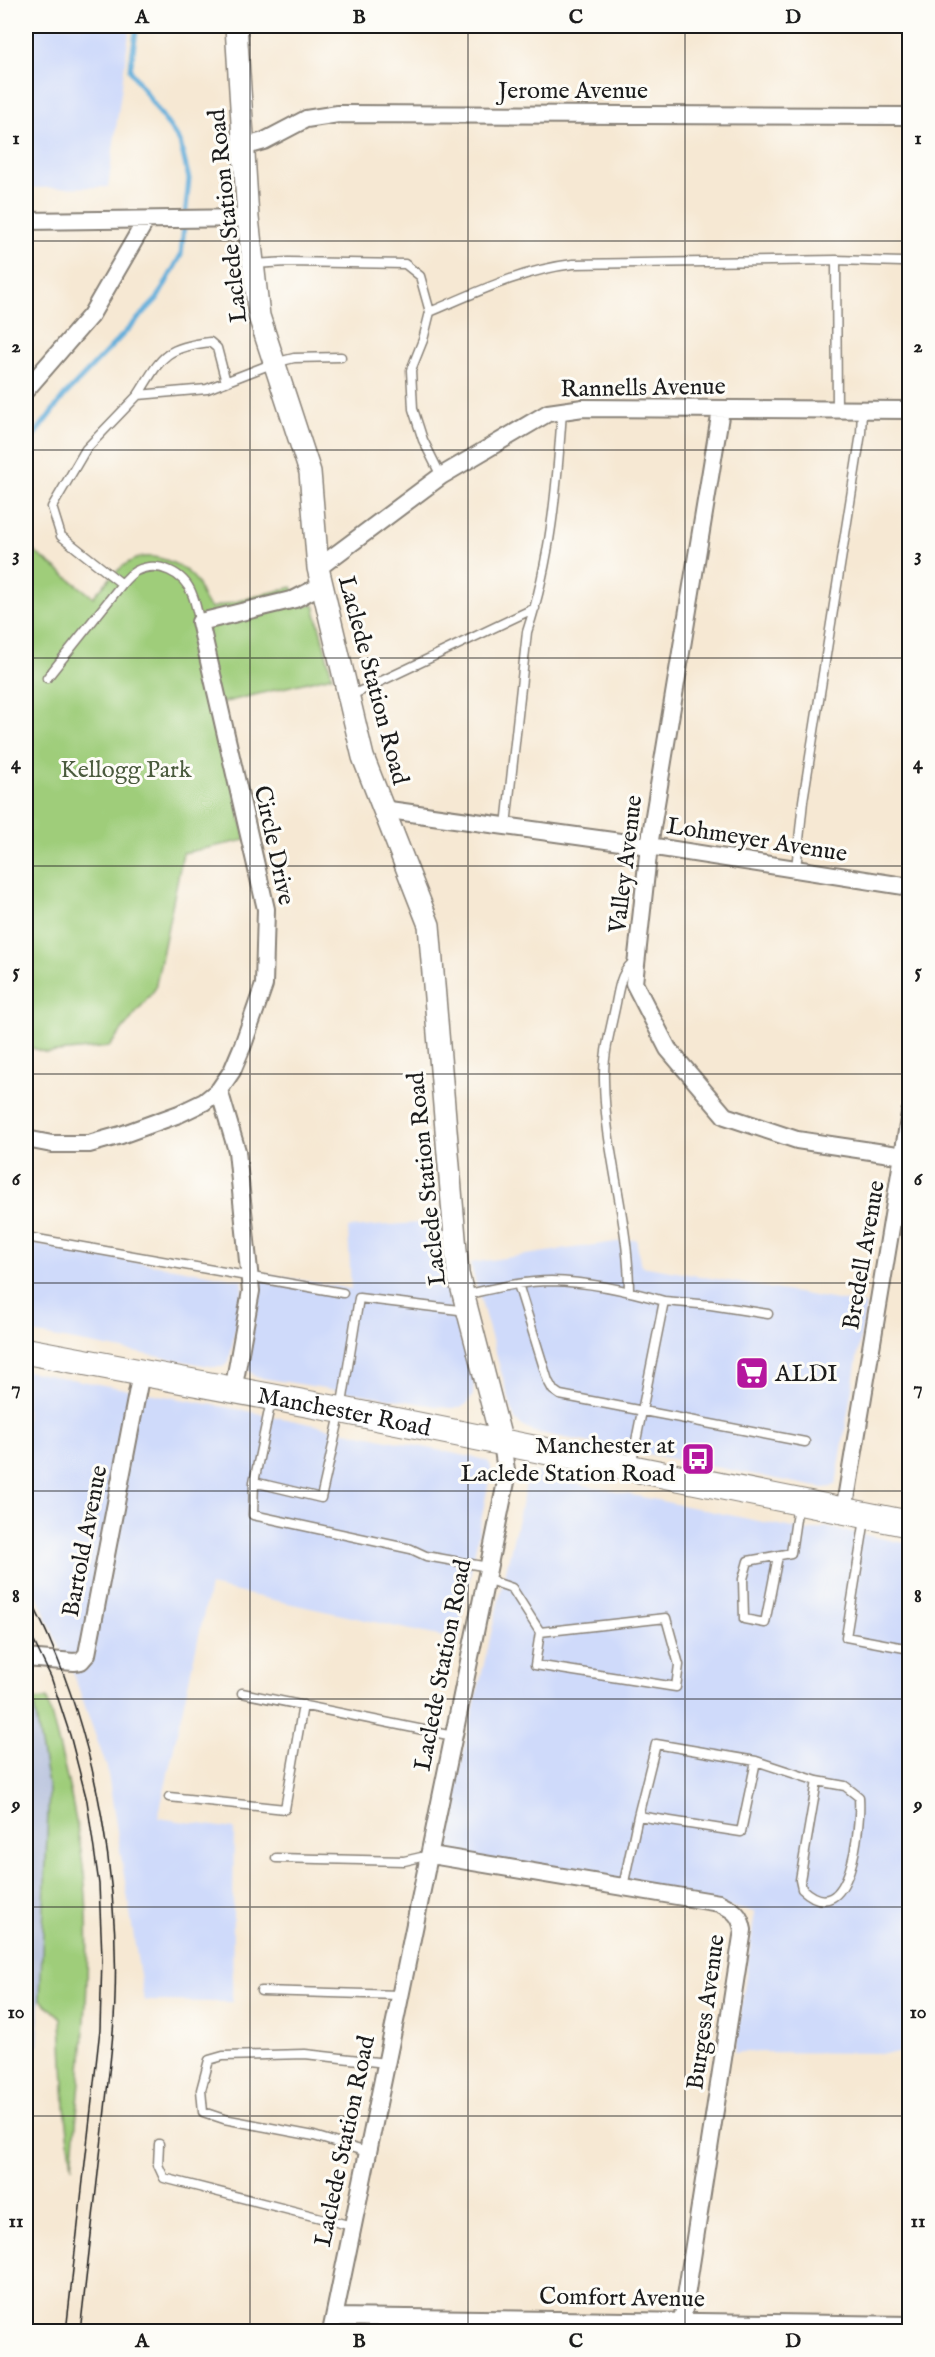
<svg xmlns="http://www.w3.org/2000/svg" width="935" height="2357" font-family="'IM FELL English',serif">
<rect width="100%" height="100%" fill="#fdfcf7"/>
<filter id="ink" filterUnits="userSpaceOnUse"><feTurbulence type="fractalNoise" baseFrequency=".0167" numOctaves="2"/><feDisplacementMap in="SourceGraphic" scale="12" xChannelSelector="R" yChannelSelector="G"/><feConvolveMatrix kernelMatrix="1 2 1 2 8 2 1 2 1" color-interpolation-filters="sRGB"/></filter>
<filter id="wash" filterUnits="userSpaceOnUse"><feTurbulence type="fractalNoise" baseFrequency=".008" numOctaves="4" result="noise"/><feDisplacementMap in="SourceGraphic" scale="24" xChannelSelector="R" yChannelSelector="G"/><feGaussianBlur stdDeviation="1.35" result="paint"/><feColorMatrix in="noise" values="0 0 0 0 0 0 0 0 0 0 0 0 0 0 0 0 0 1.4 0 .05"/><feComposite in="paint" operator="in"/></filter>
<g filter="url(#wash)">
<rect width="100%" height="100%" fill="#f6e8d3"/>
<path fill="#cfdafa" d="M26,26h104l-22,161 -82,1z
M445,1221l3,77 26,83 -1,14 -6,9 -7,4h-12l-192,-31 -11,-10 15,-74 -1,-20 92,16 -3,-61z
M636,1239l5,27 225,39 -30,179 -5,3 -8,1 -289,-56 -9,-4 -10,-8 -45,-157z
M26,1242l216,38 1,9 -14,73 -6,5h-8l-189,-35z
M26,1371l221,40 234,48 8,3 2,9 -34,169 -247,-54 -52,232 76,11 -2,173 -88,-1 -37,-233 -36,-101 -11,-18 -34,-80z
M533,1472h10l7,6 257,53 19,-4 83,17v509l-174,-1 20,-140 -309,-57 -3,-4 -1,-8 86,-367z"/>
<path fill="#bac4de" d="M28,1668l21,122 -11,256 -12,-1v-376z"/>
<path fill="#9fcd7a" stroke="#5e744b" stroke-width="1.5" d="M26,545l67,52c12,-13 27,-33 45,-39 18,-5 43,6 55,19 9,9 7,24 18,31l81,-21 12,19 10,-1 18,71 -119,29 33,135 -63,13 -28,136 -46,58 -62,6 -21,-7z
M47,1699c17,63 34,130 39,196 6,91 -6,182 -14,272l-7,-60 -4,-89 -21,-19 9,-209 -16,-90z"/>
<g fill="none" stroke-linecap="round" stroke-linejoin="round">
<path stroke="#62aeda" stroke-width="5" d="M26,446l38,-50 93,-97 24,-44 8,-76 -9,-37 -50,-72 7,-44"/>
</g>
</g>
<g filter="url(#ink)">
<g fill="none" stroke-linecap="round" stroke-linejoin="round">
<defs>
<path id="service" d="M836,260l1,150
M253,264l35,-2 117,2 15,12 10,36 -7,28 -12,30 2,39 10,31 18,36
M430,312c47,-20 92,-42 143,-48l263,-4 65,2 9,-2
M138,395c24,-38 25,-47 72,-53l7,6 9,34
M122,584l-61,-48 -9,-29 34,-58 52,-54 69,-6 67,-26 20,-5 47,-1
M47,678l75,-94c4,-5 9,-10 14,-13 22,-11 48,2 56,23 4,9 5,19 8,28
M350,696l185,-88
M506,826l21,-194c24,-72 30,-146 35,-221
M796,869l7,-68 58,-368 1,-23
M26,1237l317,56
M518,1284l30,97 5,9 7,5 245,47
M629,1291c0,-71 -24,-139 -25,-211 -1,-24 6,-48 11,-72 4,-19 5,-38 22,-49
M464,1295c28,-6 58,-14 87,-14 39,1 76,9 113,20l-33,165
M664,1301l47,4 57,9
M271,1401l-17,81 67,16 20,-88 18,-112 108,13
M254,1482l-1,33 158,34 15,7 62,11
M865,1519l-19,118 64,12
M778,1556l-13,67 -21,-4 -1,-40 5,-18 43,-8 7,-48
M486,1579l26,9 28,44 126,-14 13,47 -3,22 -141,-22 5,-33
M242,1693l211,43
M169,1797l116,12 18,-104
M638,1816l18,-72 100,17
M276,1858l128,3 26,-6
M623,1887l15,-71 103,16 15,-71 61,20 28,5 14,11c2,28 -8,137 -57,92l-2,-9 17,-99
M261,1991l139,4
M159,2144l-1,21 6,13 188,48
M367,2152l-53,-16 -90,-17 -21,-7 -2,-22 8,-30 14,-4 82,-2 81,9"/>
<path id="minor" d="M243,147l21,-6 42,-22 32,-5 572,2
M26,221l222,-3
M26,390l65,-75 55,-95
M721,410l-72,436 -15,137 34,66 57,67 72,24 107,16
M318,568l123,-92 107,-63 35,-5 327,2
M382,809l267,37 261,41
M219,1090l18,61 14,140 -18,100
M26,1139l26,5h37l32,-9 58,-21 25,-12 15,-12 13,-19 11,-26 21,-60 2,-76 -66,-287 95,-23 27,-14
M844,1511l66,-398
M26,1658l48,4 7,-1 6,-7 54,-281
M431,1855l288,48c15,7 21,11 24,27l-61,392
M334,2317l576,8
M331,2332l176,-855 -5,-34"/>
<path id="tertiary" d="M236,26l12,192 11,98 51,156 8,96 45,189 66,168 29,349 44,169"/>
<g id="primary">
<path id="s1" d="M26,1351l315,59 569,114"/>
</g>
</defs>
<use href="#service" stroke="#898278" stroke-width="11"/>
<use href="#minor" stroke="#898278" stroke-width="20"/>
<use href="#tertiary" stroke="#898278" stroke-width="24"/>
<use href="#primary" stroke="#898278" stroke-width="28"/>
<use href="#service" stroke="#fff" stroke-width="8"/>
<use href="#minor" stroke="#fff" stroke-width="16"/>
<use href="#tertiary" stroke="#fff" stroke-width="21"/>
<use href="#primary" stroke="#fff" stroke-width="26"/>
<path stroke="#1c1c1c" stroke-width="1.5" d="M26,1590c8,18 18,35 25,53 46,106 68,239 64,355 -1,43 -8,87 -12,131 -8,67 -15,135 -23,203
M26,1625l25,52 19,58 17,66 12,83 3,73 -2,72 -34,303"/>
</g>
</g>
<path fill="none" stroke="#1c1c1c" stroke-width="1.5" stroke-opacity="0.55" d="M250,26v2306M468,26v2306M685,26v2306M26,241h884M26,450h884M26,658h884M26,866h884M26,1074h884M26,1283h884M26,1491h884M26,1699h884M26,1907h884M26,2116h884"/>
<defs>
<symbol id="supermarket-square" viewBox="-11 -11 22 22"><rect x="-9" y="-9" width="18" height="18" rx="4" fill="#b5179e" stroke="#fdfcf7"/><path d="M-6-5.5h2.5l.6 2H6L4.5 2H-2.5L-4.4-4H-6ZM-1.5 3.2a1.3 1.3 0 1 0 .1 0ZM3 3.2a1.3 1.3 0 1 0 .1 0Z" fill="#fff"/></symbol>
<symbol id="bus-square" viewBox="-11 -11 22 22"><rect x="-9" y="-9" width="18" height="18" rx="4" fill="#b5179e" stroke="#fdfcf7"/><path d="M-5-6H5V4H4V6H2V4H-2V6H-4V4H-5ZM-3.5-4V0h7V-4ZM-3.5 1.2v1.5H-2V1.2ZM2 1.2v1.5H3.5V1.2Z" fill="#fff"/></symbol>
</defs>
<g fill-rule="evenodd">
<use href="#supermarket-square" x="733" y="1354" width="38" height="38"/>
<use href="#bus-square" x="679" y="1440" width="38" height="38"/>
</g>
<g text-anchor="middle" stroke-width="6" stroke-linejoin="round" paint-order="stroke">
<g font-size="24" fill="#1c1c1c" stroke="#fdfcf7">
<text x="573" y="98">Jerome Avenue</text>
<text transform="translate(227 216) rotate(-96)" y="8">Laclede Station Road</text>
<text transform="translate(643 387) rotate(-1)" y="8">Rannells Avenue</text>
<text transform="translate(374 680) rotate(75)" y="8">Laclede Station Road</text>
<text transform="translate(757 839) rotate(9)" y="8">Lohmeyer Avenue</text>
<text transform="translate(275 845) rotate(78)" y="8">Circle Drive</text>
<text transform="translate(625 864) rotate(-83)" y="8">Valley Avenue</text>
<text transform="translate(426 1179) rotate(-96)" y="8">Laclede Station Road</text>
<text transform="translate(863 1255) rotate(-80)" y="8">Bredell Avenue</text>
<text dy="8" stroke="none"><textPath href="#s1" startOffset="324">Manchester Road</textPath></text>
<text transform="translate(84 1541) rotate(-79)" y="8">Bartold Avenue</text>
<text transform="translate(442 1665) rotate(-79)" y="8">Laclede Station Road</text>
<text transform="translate(705 2012) rotate(-82)" y="8">Burgess Avenue</text>
<text transform="translate(344 2141) rotate(-78)" y="8">Laclede Station Road</text>
<text transform="translate(622 2297) rotate(1)" y="8">Comfort Avenue</text>
</g>
<g font-size="24" fill="#4a5a3d" stroke="#fdfcf7">
<text x="126" y="777">Kellogg Park</text>
</g>
<g font-size="24" fill="#1c1c1c" stroke="#fdfcf7" text-anchor="start">
<text x="775" y="1381">ALDI</text>
<text x="675" y="1453" text-anchor="end">Manchester at<tspan x="675" dy="28">Laclede Station Road</tspan></text>
</g>
</g>
<rect width="935" height="2357" fill="none" stroke="#fdfcf7" stroke-width="66"/>
<rect x="33" y="33" width="869" height="2291" fill="none" stroke="#1c1c1c" stroke-width="2"/>
<g font-size="20" text-anchor="middle" font-weight="bold" fill="#1c1c1c">
<text x="142" y="23">A</text>
<text x="359" y="23">B</text>
<text x="576" y="23">C</text>
<text x="793" y="23">D</text>
<text x="16" y="144">1</text>
<text x="918" y="144">1</text>
<text x="16" y="352">2</text>
<text x="918" y="352">2</text>
<text x="16" y="561">3</text>
<text x="918" y="561">3</text>
<text x="16" y="769">4</text>
<text x="918" y="769">4</text>
<text x="16" y="977">5</text>
<text x="918" y="977">5</text>
<text x="16" y="1185">6</text>
<text x="918" y="1185">6</text>
<text x="16" y="1394">7</text>
<text x="918" y="1394">7</text>
<text x="16" y="1602">8</text>
<text x="918" y="1602">8</text>
<text x="16" y="1810">9</text>
<text x="918" y="1810">9</text>
<text x="16" y="2018">10</text>
<text x="918" y="2018">10</text>
<text x="16" y="2227">11</text>
<text x="918" y="2227">11</text>
<text x="142" y="2347">A</text>
<text x="359" y="2347">B</text>
<text x="576" y="2347">C</text>
<text x="793" y="2347">D</text>
</g>
</svg>
